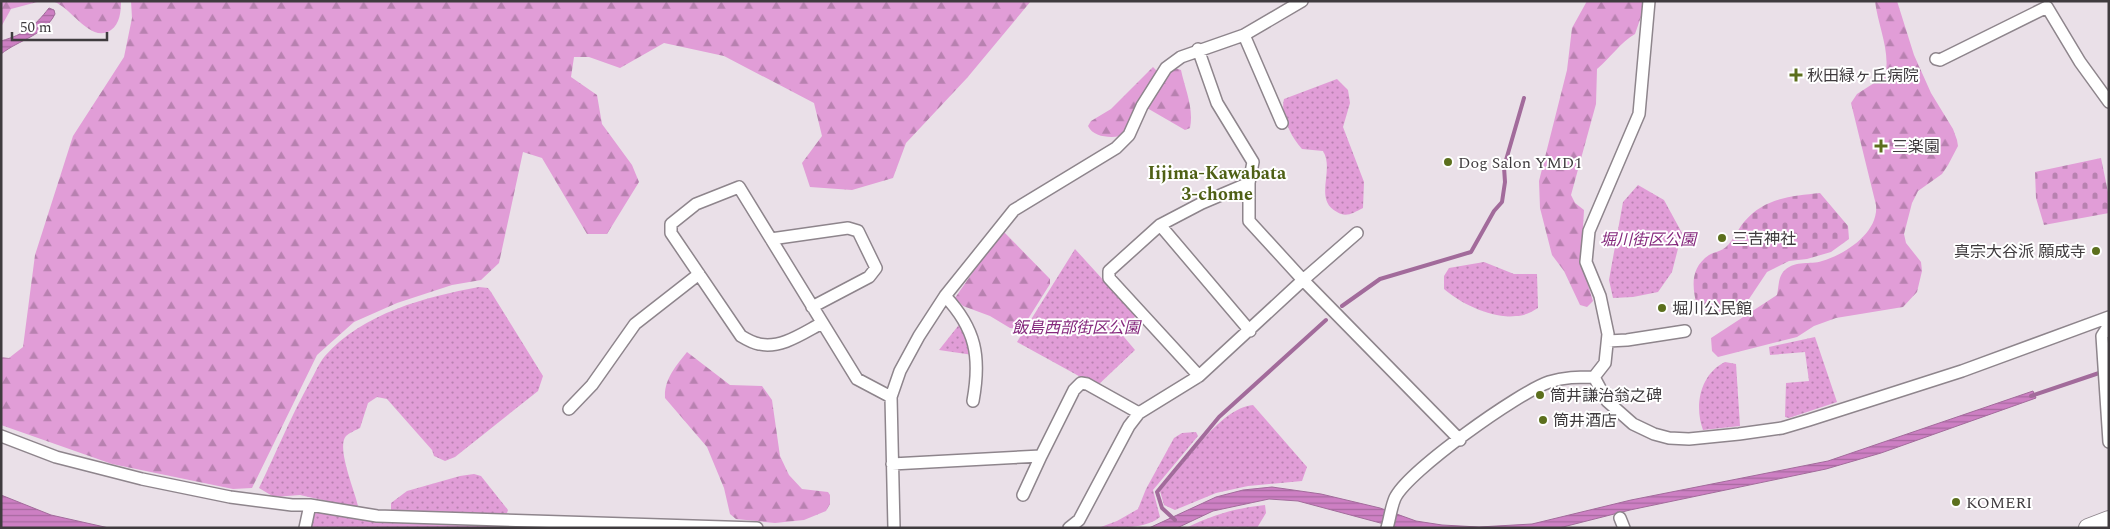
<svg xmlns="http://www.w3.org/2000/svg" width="2110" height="529" font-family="Spectral,'Noto Sans JP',serif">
<defs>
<pattern id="green-dots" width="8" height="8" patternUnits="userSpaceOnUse" patternTransform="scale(1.25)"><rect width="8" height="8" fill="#e19dd7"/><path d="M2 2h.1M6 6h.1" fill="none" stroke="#b881b0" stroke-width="1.8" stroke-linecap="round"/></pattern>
<pattern id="forest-firs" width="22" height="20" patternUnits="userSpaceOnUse" patternTransform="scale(1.25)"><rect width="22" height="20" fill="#e19dd7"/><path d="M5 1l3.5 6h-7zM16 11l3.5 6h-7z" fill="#b881b0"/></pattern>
<pattern id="cemetery-stones" width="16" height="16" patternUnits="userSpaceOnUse" patternTransform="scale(1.25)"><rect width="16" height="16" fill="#e19dd7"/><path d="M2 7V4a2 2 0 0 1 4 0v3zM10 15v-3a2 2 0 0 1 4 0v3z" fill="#b881b0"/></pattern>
<pattern id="water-rules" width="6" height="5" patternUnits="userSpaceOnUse" patternTransform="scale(1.25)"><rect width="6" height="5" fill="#cd7fc3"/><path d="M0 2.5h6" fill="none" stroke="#a869a0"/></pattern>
</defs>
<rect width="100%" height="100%" fill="#eae0e8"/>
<path fill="url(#green-dots)" d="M1337,79l11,11 2,13 -7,24 21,55 -1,26c-10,5 -17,10 -26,4 -24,-12 -2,-42 -14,-61l-21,-2c-11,-12 -22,-34 -18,-50z
M1638,185l26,15 18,33 -10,39 -14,20 -25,5 -20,1 -4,-18 14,-78z
M1075,249l61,67 -17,15 16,19 -38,36 -80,-44z
M1484,262l30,12h23l1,34c-7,4 -13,8 -22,8 -23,3 -55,-12 -72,-27v-13l5,-8z
M479,287l9,1 3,4 52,84 -5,15 -83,66 -10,4 -11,-5 -2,-6 -45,-51 -10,-2 -9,6 -8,25c-4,2 -11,5 -14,8 -10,12 9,55 12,70l-4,1 -54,-12 -26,2 -15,-9c17,-35 32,-72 51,-106 5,-9 9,-19 15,-26 38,-43 100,-59 154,-69z
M962,321l11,34 -34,-5z
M1815,337l22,65 -48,16 -4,-1 1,-34 23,-2 -4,-29 -35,3 -1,-8z
M1725,362l11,2 4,62 -37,4c-9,-24 -3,-56 22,-68z
M1253,405l54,62 -5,14 -54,5 -32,7 -41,17 -11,-5 -4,-14c23,-24 59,-83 93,-86z
M1196,432l2,4 -45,54 7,27c-14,12 -42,11 -62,11l19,-7 21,-12 8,-20 28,-51 8,-5z
M474,474l7,2 27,34 -1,3h-76l-40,-2v-8l16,-12 53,-15z
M1265,505l1,8 -9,15h-71c26,-13 50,-20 79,-23z
M314,510l65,11 203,7h-271z"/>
<path fill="url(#forest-firs)" d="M1,1h40l-30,8 -10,18z
M51,1h70c0,10 -1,23 -10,29 -21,15 -41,-26 -60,-29z
M131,1h900l-64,77 -61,65 -13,35 -41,12 -42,-3 -8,-24 20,-27 -8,-33 -90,-47 -60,-13 -44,25 -31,-11h-15l-3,20 26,18 5,29 30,41 7,17 -32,52h-20l-45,-76 -19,-6 -24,111 -18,17 -29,5 -55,18 -43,19 -37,33 -65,133 -19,1 -121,-25 -111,-39v-68l8,1 14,-11 12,-92 38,-119 51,-79 8,-39z
M1587,1h56v10l-8,23c-15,9 -24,23 -38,35l-1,35 -25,91 4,8 9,7 -3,52 12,39 -6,6 -7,-2 -16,-34 -12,-16 -12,-47 -1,-27 28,-111 5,-42z
M1875,1h22l17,54 17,38 22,36 4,11 1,6 -10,19 -6,9 -24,17 -6,12 -8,31 2,9 15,19 1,9 -5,21 -14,15 -67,11 -22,8 -17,11 -79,20 -6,-6 -1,-13 66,-43c2,-9 1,-19 8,-25 11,-10 25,-5 37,-9 24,-7 57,-29 54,-56l-25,-102 6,-9 28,-18c6,-24 -7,-50 -10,-75z
M1153,67l6,6 -33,62c-11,3 -32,4 -38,-9l3,-5 20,-12z
M1175,68l6,2c4,19 13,38 9,58l-5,2 -38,-22 21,-38z
M1002,230l48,49v5l-27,43 -5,2 -8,-1 -20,-12 -27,-10 -8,-8z
M687,352l43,33 32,1 10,14 8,56 9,19 13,14 26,3 2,3v9l-4,7 -22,9 -29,3 -39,-4 -6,-5 -6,-26 -17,-41 -42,-49c-1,-19 11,-32 22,-46z"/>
<path fill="url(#cemetery-stones)" d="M2101,158l8,39v16l-65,12 -8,-27 -1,-26z
M1820,193l28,33 1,13 -18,13 -24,7 -18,2 -22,11 -22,33 -30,10 -18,-9c-5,-19 -7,-38 12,-51 5,-3 13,-4 17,-8 7,-6 12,-18 18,-25 20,-24 47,-26 76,-29z"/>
<path fill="url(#water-rules)" stroke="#a26b9b" d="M49,8l5,2 1,4c-11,22 -35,25 -54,40v-13c24,-7 33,-14 48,-33z
M2033,391l3,7 -155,55 -55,16 -196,41 -71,18h-160l-101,-27 -29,-2 -56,12 -36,17h-28l67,-31 27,-7 29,-3 49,7 59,14 36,13 26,4 37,2 53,-3 99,-24 197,-39z
M1,495l50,20 58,13h-108z"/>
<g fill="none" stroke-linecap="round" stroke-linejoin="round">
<path stroke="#a26b9b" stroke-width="4" d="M1342,306l38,-27 91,-27 23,-41 8,-9 3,-20 -1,-15 20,-69
M2031,396l71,-24
M1175,520l-13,-12 -5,-16 62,-75 107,-97"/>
<defs>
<path id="minor" d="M1244,35l38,88
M1936,59l4,1 107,-53 33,55 29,40
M1160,225l90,106
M1357,233l-54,47 157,160
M771,239l77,-11 10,3 18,37 -7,9 -57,30
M945,296c31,33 36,61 28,105
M822,323c-19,10 -41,26 -63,21 -6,-1 -13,-5 -18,-8l-70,-103v-9l25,-20 43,-17 118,192 34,18
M2109,325l-7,11 7,106
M1608,341l19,-1 58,-9
M1199,376l-90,-98v-7l51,-46 42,-22 47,-20
M1594,377l13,24 26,23 21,10 15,4 20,1 50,-5 43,-6 27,-8 153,-49 147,-54
M1594,377l11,-14 3,-29 -8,-38 -14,-34 3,-31 50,-117 10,-113
M569,409l23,-24 43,-61 64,-50
M1,436l55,21 86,22 88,18 62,8h18l67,11 380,12
M892,464l149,-8 33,-66 7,-7 6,1 52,29
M1023,495l18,-39
M1620,518l4,10
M305,528l5,-23
M894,528l-3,-131 9,-26 19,-35 26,-40 69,-86 102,-62 13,-13 13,-29 24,-38 15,-11 63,-22 58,-34
M1069,528l10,-8 50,-94 10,-13 60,-37 104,-96 -54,-59v-38l4,-21 -36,-59 -19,-54
M1387,528c3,-10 4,-21 8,-30 13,-27 124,-106 154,-116 15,-5 29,-5 45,-5"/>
<path id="trunk" d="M2088,528l21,-8"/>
</defs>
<use href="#minor" stroke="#8e858c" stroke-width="14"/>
<use href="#trunk" stroke="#8e858c" stroke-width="20"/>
<use href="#minor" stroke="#fff" stroke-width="11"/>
<use href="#trunk" stroke="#fff" stroke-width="18"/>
</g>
<g fill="#5c6f1d" stroke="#fff" stroke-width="2">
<path d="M1793.5 67.5h5v5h5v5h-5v5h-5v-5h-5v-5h5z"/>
<path d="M1878.5 138.5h5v5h5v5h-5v5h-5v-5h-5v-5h5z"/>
<circle cx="1448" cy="162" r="5"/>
<circle cx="1722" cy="238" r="5"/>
<circle cx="2096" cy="251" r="5"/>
<circle cx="1662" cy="308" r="5"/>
<circle cx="1540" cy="395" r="5"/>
<circle cx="1543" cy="420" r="5"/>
<circle cx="1956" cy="502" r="5"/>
</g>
<g text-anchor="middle" stroke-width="4" stroke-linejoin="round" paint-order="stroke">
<g font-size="16" fill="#3f3b3e" stroke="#fff" text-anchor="start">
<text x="1807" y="81">秋田緑ヶ丘病院</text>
<text x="1892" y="152">三楽園</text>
<text x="1458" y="168">Dog Salon YMD1</text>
<text x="1732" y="244">三吉神社</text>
<text x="2086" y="257" text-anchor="end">真宗大谷派 願成寺</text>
<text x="1672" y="314">堀川公民館</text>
<text x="1550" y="401">筒井謙治翁之碑</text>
<text x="1553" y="426">筒井酒店</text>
<text x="1966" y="508">KOMERI</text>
</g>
<g font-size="16" font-style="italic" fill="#85297d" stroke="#fff">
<text x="1648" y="245">堀川街区公園</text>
<text x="1076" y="333">飯島西部街区公園</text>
</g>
<g font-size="18" font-weight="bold" fill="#4f6015" stroke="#fff">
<text x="1217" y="179">Iijima-Kawabata<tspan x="1217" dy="21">3-chome</tspan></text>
</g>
</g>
<rect width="2110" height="529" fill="none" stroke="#3f3b3e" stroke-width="5"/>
<path d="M12 32v8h95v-8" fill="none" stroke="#3f3b3e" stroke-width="2.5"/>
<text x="20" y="32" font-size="15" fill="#3f3b3e" stroke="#ffffff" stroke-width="4" paint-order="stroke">50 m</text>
</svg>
